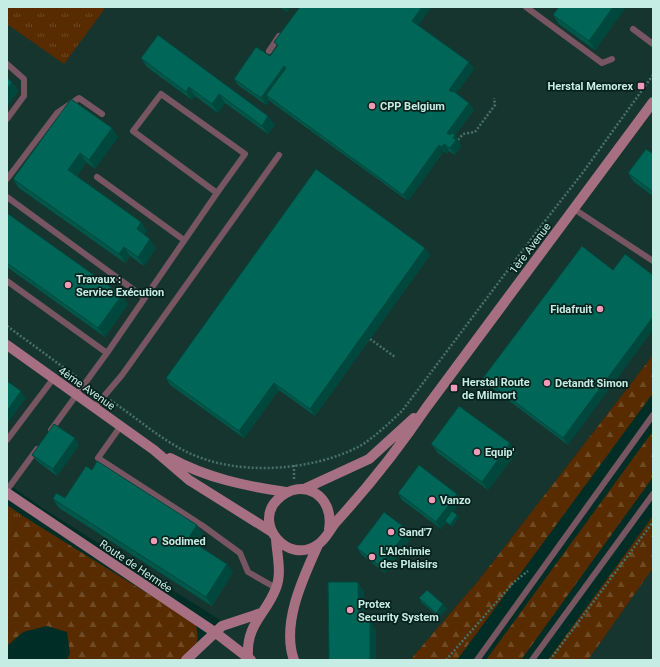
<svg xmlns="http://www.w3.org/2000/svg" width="660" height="667" font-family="Roboto,sans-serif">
<defs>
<pattern id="grass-tufts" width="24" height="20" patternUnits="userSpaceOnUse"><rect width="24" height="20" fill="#582b00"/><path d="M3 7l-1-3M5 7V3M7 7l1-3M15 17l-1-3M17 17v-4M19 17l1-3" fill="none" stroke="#6e4a25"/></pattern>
<pattern id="forest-firs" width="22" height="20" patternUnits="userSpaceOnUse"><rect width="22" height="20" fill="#582b00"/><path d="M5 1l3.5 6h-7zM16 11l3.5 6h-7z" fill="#6e4a25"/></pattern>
</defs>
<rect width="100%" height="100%" fill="#002e26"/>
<path fill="#17352f" d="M7,7h646v348l-175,226 -68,79h-224l30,-27 4,-13 -176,-111 -37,-26z
M653,568v92h-65z"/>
<path fill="url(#grass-tufts)" d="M7,7h99l-42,57 -57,-40z
M7,505l16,11 -16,25z"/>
<path fill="url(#forest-firs)" d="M653,355v38l-196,267h-47l68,-79z
M653,431v46l-132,183h-35z
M23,516l172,107c5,14 3,27 -9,37h-119l3,-7 -3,-21 -20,-6 -24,6 -16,14v-105z
M653,516v52l-65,92h-40z"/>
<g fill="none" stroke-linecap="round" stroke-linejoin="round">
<path stroke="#467269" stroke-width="2.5" stroke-dasharray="2 2" stroke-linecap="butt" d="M458,140l5,-6 12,-2 20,-27 -1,-7
M7,326l71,52
M370,339l25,18
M110,400c24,16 48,37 73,50 50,27 128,22 177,-4 15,-9 29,-23 42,-35l136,-181 46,-59 69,-96
M294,479v-14
M446,660l68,-78 14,-11
M550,660l103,-138"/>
<path stroke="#785661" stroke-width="6" d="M526,7l76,56 10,-4
M633,29l20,15
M269,51l10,-15
M7,64l17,15v17l-17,23
M97,177l87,63
M7,179l50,-66 22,-15 23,16
M7,197l138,101
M574,209l79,52
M7,281l100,72 -56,77
M107,353l110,-160 -84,-62 28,-37 84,60 -28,39
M94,408l28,-33 157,-220
M120,427l-22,31 105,68 37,27 8,19 28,16
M7,440l46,-61
M7,490l30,-41
M477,660l176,-245
M532,660l121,-166"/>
<path stroke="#a77082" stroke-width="10" d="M7,345l147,105 35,30 83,52
M170,458c37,20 75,28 116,34
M304,489l65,-30 45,-41
M7,493l209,140 35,27
M329,529c6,-33 -27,-54 -52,-29 -24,24 11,65 40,45 9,-5 13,-16 19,-23 33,-36 63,-74 90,-114l227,-306
M248,657c-2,-34 18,-42 28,-69 6,-15 1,-33 0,-49
M186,660l36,-34 39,-13
M294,660c-13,-36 9,-82 24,-115"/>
</g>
<path fill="#00584b" d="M281,7h10l-4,5z
M300,7h130l1,1 -13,17 51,37 5,7 -18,24 13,10 5,7 -19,25 5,7 -1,1 2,3 -6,9 -6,-4 -2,3 -3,-3 -36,50 -137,-99 -2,-2 -3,5 -28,-20 -4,-6 36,-23 7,-10 -3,-4z
M559,7h67l-31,43 -36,-26 -6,-9z
M158,35l117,90 -7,9 -43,-31 -7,10 -23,-17 -3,4 -45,-33 -6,-9z
M112,128l6,9 -23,32 -9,-7 -9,14 64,46 6,9 -3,4 12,13 -12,18 -14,-10 -5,7 -106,-75 -6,-9z
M653,154v42l-19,-14 -6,-9z
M7,213l121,91 -23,33 -98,-70z
M582,246l-14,199 -80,-60 -5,-7z
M430,255l-115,161 -36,-26 -35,48 -74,-53 -4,-7z
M431,444l86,8 -29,38 -50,-37z
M79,445l-22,31 -20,-15 -5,-6z
M398,493l59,1 5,6 -9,12 4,3 2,2 -7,10 -6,-5 -5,7 -39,-29z
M65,498l138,35 -7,11 37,28 -21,34 -153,-98 -6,-9z
M408,530l4,7 -27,36 -23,-18 -5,-7z
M419,598l24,6 4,5 -8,8 -17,-14z"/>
<path fill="#00473d" d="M284,7h7l-4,5z
M422,7h8l1,1 -14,19 -5,-6z
M613,7h13l-31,43 -6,-9z
M469,62l5,7 -20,28 -5,-7z
M284,66l4,7 -22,22 3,5 -3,5 -5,-7z
M12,82l7,8 -12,17v-18z
M189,87l6,9 -3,4 -6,-8z
M219,94l6,9 -7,10 -6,-9z
M469,103l5,7 -19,25 5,7 -1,1 2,3 -6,9 -5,-7 -3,-15z
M268,116l7,9 -7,9 -6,-8z
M112,128l6,9 -23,32 -6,-9z
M444,144l5,7 -2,3 -5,-7z
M439,145l5,6 -36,50 -5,-6z
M80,153l6,9 -11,16 -7,-8z
M141,222l6,9 -4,7 -6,-9z
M150,239l6,9 -12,18 -6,-9z
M124,247l6,9 -5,7 -6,-9z
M425,248l5,7 -115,161 -5,-7z
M122,295l6,9 -23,33 -7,-9z
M653,317v13l-85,115 -5,-7z
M274,383l5,7 -35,48 -5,-7z
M21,391l5,7 -19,26v-13z
M75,438l4,7 -22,31 -4,-7z
M510,443l7,9 -29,38 -6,-8z
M457,494l5,6 -16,22 -1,-1 1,1 -5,7 -5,-7z
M457,515l2,2 -7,10 -2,-2z
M197,525l6,8 -9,15 -6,-9z
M408,530l4,7 -27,36 -5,-7z
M227,564l6,8 -21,34 -6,-9z
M358,582l6,9 1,39 -6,-9z
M443,604l4,5 -8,8 -3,-4z
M370,621l6,9v30h-6z"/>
<path fill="#006657" stroke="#00473d" d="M300,7h122l-10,14 57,41 -20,28 3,2 1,-1 16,12 -22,30 3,2 2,-2 3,2 -2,3 3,2 -6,8 -6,-4 -2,3 -3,-2 -36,50 -137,-100 20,-27 -2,-2 -23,32 -27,-19 22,-32 14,9 8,-11 -4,-3z
M559,7h54l-24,34 -36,-26z
M158,35l110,81 -6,10 -43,-32 -7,10 -23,-17 -3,5 -45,-34z
M7,78l5,4 -5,7z
M71,99l41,29 -23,32 -9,-7 -12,17 73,52 -4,7 13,10 -12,18 -14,-10 -5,7 -106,-75z
M646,149l7,5v38l-25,-19z
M316,169l109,79 -115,161 -36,-26 -35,48 -73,-53z
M7,213l115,82 -24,33 -91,-65z
M582,246l31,24 12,-16 28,21v42l-90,121 -80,-60z
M7,381l14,10 -14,20z
M459,406l51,37 -28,39 -51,-38z
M54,424l21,14 -22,31 -21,-14z
M97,461l100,64 -9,14 39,25 -21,33 -153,-98 3,-6 9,5 21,-32 6,4z
M419,465l38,29 -21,28 -38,-29z
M452,511l5,4 -7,10 -5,-4z
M384,512l24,18 -28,36 -23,-18z
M328,582h30l1,39h11v39h-41z
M427,590l16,14 -7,9 -17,-15z"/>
<g fill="#f09ab7" stroke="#07211c" stroke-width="1.5">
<rect x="637" y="82" width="8" height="8" rx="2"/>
<circle cx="372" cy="106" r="4"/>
<circle cx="68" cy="285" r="4"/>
<circle cx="600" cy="309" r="4"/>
<circle cx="547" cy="383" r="4"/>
<rect x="450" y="384" width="8" height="8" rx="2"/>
<circle cx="477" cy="452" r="4"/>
<circle cx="432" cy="500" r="4"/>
<circle cx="391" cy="532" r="4"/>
<circle cx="154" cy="541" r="4"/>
<circle cx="372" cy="557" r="4"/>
<circle cx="350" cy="610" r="4"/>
</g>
<g text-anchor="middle" stroke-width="3.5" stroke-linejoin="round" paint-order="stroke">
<g font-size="11" font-weight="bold" fill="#c6ede3" stroke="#07211c" text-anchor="start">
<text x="633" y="90" text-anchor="end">Herstal Memorex</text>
<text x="380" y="110">CPP Belgium</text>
<text x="76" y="283">Travaux :<tspan x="76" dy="13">Service Exécution</tspan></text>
<text x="592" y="313" text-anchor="end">Fidafruit</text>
<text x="462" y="386">Herstal Route<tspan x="462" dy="13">de Milmort</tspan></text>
<text x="555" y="387">Detandt Simon</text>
<text x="485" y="456">Equip'</text>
<text x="440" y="504">Vanzo</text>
<text x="399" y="536">Sand'7</text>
<text x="162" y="545">Sodimed</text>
<text x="380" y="555">L'Alchimie<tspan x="380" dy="13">des Plaisirs</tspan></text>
<text x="358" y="608">Protex<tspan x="358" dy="13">Security System</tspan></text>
</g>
<g font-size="11" fill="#c6ede3" stroke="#07211c">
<text transform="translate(530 248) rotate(-53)" y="4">1ère Avenue</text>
<text transform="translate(87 388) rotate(35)" y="4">4ème Avenue</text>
<text transform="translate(136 566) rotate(34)" y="4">Route de Hermée</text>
</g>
</g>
<rect width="660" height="667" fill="none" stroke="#c6ede3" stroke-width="16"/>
</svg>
